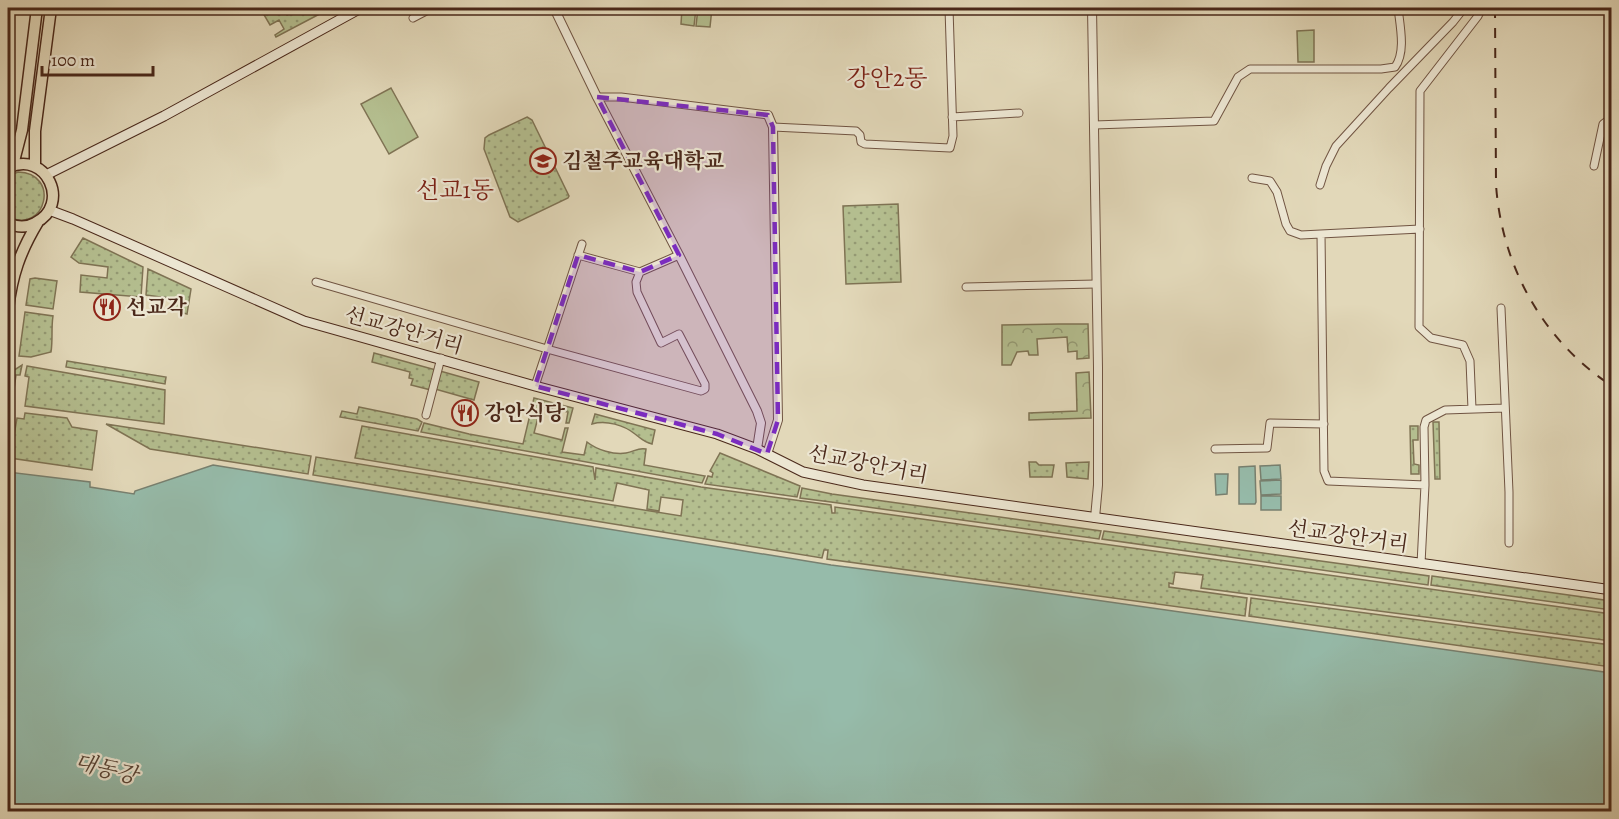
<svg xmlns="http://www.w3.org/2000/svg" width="1619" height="819" font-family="Alegreya,'Noto Serif KR',serif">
<defs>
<pattern id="grass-dots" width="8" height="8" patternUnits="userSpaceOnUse" patternTransform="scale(1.5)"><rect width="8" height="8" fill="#b4be8f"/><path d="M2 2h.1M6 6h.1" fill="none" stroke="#949a74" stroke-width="1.8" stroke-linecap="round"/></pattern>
<pattern id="forest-crowns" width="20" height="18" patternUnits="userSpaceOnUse" patternTransform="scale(1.5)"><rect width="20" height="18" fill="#b4be8f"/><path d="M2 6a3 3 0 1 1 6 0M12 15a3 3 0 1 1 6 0" fill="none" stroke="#949a74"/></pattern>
</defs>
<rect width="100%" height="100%" fill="#e2d8b9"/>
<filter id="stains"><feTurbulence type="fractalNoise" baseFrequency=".00333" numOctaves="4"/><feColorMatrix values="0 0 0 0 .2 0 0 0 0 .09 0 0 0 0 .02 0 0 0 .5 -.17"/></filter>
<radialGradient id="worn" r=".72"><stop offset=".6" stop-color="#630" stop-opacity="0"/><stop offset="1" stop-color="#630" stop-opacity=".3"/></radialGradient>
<path fill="url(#grass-dots)" stroke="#7f7354" stroke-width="1.5" d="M260,8h23l4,7 16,-7h28l-55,29 -1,-2 9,-6 -5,-9 -9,5z
M527,117l5,3 37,76 -1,2 -50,24 -8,-5 -26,-68 1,-11 4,-3z
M18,172c43,1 28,63 -10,45v-41z
M898,204l3,78 -55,2 -3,-78z
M83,238l60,29 -2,30 -61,-5 1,-17 26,3 1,-11 -29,-4 -8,-6z
M148,269l43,20 -4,25 -14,-4 1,-11 -28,-4z
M35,278l22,3 -4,28 -27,-4 4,-26z
M25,312l28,4c-2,13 0,23 -2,36l-20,5 -12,-1z
M374,353l62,17 -5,20 -20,-5 2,-6 -4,-1 1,-6 -38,-10z
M67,361l99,16 -1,7 -99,-17z
M22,365l-2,10h-4l-4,29h-4v-30z
M27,366l138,24 -1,34 -139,-18 4,-29 -4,-1z
M440,371l39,11 -5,18 -39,-11z
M534,398l39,10 -4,15h-3l2,-11 -27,-6 -7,27 28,7 3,-12h3l-6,24 22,3 3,-13c10,8 27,13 39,11 8,-1 12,-6 20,-4l-2,16 61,11 -3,7 -281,-51 3,-9 45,11 54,10z
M359,407l58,12 5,3 -4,9 -78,-14 2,-6 15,3z
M25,413l42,5 5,9 25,4 -5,39 -82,-12 7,-40 7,1z
M595,414l60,16 -3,14c-9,-2 -10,-5 -17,-10 -11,-9 -29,-14 -43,-10z
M1433,422h6l1,57h-5z
M106,424l205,32 -3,18 -158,-25z
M362,426l231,41 2,13 1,-12 105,19 130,18 1,8h3v-6l776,107v27l-410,-53 2,-13 -28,-3 -2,12 -4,-1v4l78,11 -2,18 -418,-57 1,-9h-4l-2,8 -509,-83 3,-18 365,59 2,-16 -22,-3 -2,14 -12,-2 2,-19 -32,-7 -4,18 -258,-43z
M1410,426h8v14h-5l1,24 5,1v9h-8z
M720,453l80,33 -3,11 -92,-13 3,-8 4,1 1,-4 -3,-2z
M1029,462h7l3,3h15l-2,12h-22z
M1089,462l-1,17 -21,-2 -1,-14z
M802,488l30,6 269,37 -2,8 -268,-37 -31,-4z
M1104,531l325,45 -1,9 -326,-46z
M1432,576l179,25v9l-180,-25z
M1251,598l360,47v22l-362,-51z"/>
<path fill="url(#forest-crowns)" stroke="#7f7354" stroke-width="1.5" d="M1059,324h29l1,34 -12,1v-8l-9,1 -1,-15 -30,2 1,16h-9l-1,-4 -11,1 -6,13h-9v-40z
M1089,372l2,46 -62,2v-7l48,-2 -1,-38z"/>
<path fill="#b4be8f" stroke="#7f7354" stroke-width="1.5" d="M682,8h14l-2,18 -13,-2z
M698,8h14l-2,19 -14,-1z
M1314,30v32h-16l-1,-31z
M391,88l27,49 -29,17 -28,-50z"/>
<path fill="#96bbaa" stroke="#788070" stroke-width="1.5" d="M213,465l618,100 179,23 601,85v138h-1603v-339l82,10v5l44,7 1,-3z
M1280,465l1,14 -20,1 -1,-14z
M1255,466l1,36 -1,2h-16v-37z
M1215,474h13l-1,20 -11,1z
M1281,480v14l-20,1 -1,-14z
M1261,496h20v14h-20z"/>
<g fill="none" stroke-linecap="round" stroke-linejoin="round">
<defs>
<path id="minor" d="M413,18l19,-10
M597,97h24l147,18
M952,117l67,-4
M1094,125l120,-4 24,-44 12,-8h131l14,-2c11,-15 5,-41 3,-59
M773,127l83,4 4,4 1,7 4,2 85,4 3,-12 -4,-128
M1594,166l9,-42 9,-7
M1252,178l18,3 7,11 9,32 4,7 11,4 119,-6
M1320,185l6,-19 10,-20 53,-58 64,-66 11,-14
M1321,234l3,237 4,10 97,4
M578,255l62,17
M316,282l231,67 154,42 4,-2v-5l-26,-50 -18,9 -24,-51 -1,-10 4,-10 39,-17
M966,287l130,-3
M1501,308l8,184v51
M535,386l47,-142
M1472,409l-2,-48 -7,-16 -32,-7 -12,-11 1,-236 58,-75 4,-8
M426,415l15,-57
M1215,449l52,-1 3,-25 54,1
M1421,564l4,-79 -1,-58 2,-7 19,-10 60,-2"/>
<path id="tertiary" d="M554,8l43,89 82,158 78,156 4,12 -4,26
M1092,8l6,359v118l-3,33
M767,454l11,-34 -5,-293 -5,-12"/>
<path id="secondary" d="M46,175l118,-59 197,-108
M49,210l24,9 231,102 231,65 182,48 40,15 46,23 60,13 749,105"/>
<path id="primary" d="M13,165l9,-35 15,-122
M35,166v-35l16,-123
M8,223c8,4 18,5 27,0 37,-18 11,-74 -27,-55
M8,241l3,33
M8,309c4,-34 12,-57 30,-87"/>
</defs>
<use href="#minor" stroke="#705442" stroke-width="9"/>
<use href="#tertiary" stroke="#705442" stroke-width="10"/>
<use href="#secondary" stroke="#4a281a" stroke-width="11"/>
<use href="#primary" stroke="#4a281a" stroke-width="13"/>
<use href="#minor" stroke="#ece6d2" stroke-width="7"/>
<use href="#tertiary" stroke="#ece6d2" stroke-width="8"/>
<use href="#secondary" stroke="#ece6d2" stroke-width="9"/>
<use href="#primary" stroke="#e2d8b9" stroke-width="10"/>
<path stroke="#4a281a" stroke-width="2" stroke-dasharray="10 10" stroke-linecap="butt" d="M1495,8l1,177c6,82 47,156 116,201"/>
</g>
<path fill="#7b2cbf" fill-opacity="0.2" stroke="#7b2cbf" stroke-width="4.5" stroke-dasharray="12 8" stroke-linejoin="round" d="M597,97l171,18 5,12 5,293 -11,34 -50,-20 -182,-48 43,-131 62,17 39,-17z"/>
<defs>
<symbol id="university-ring" viewBox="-11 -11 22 22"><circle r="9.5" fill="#ece6d2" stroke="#8f2418" stroke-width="1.5"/><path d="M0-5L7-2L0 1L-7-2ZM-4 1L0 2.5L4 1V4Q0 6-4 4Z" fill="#8f2418"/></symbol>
<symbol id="restaurant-ring" viewBox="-11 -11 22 22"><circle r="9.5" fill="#ece6d2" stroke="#8f2418" stroke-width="1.5"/><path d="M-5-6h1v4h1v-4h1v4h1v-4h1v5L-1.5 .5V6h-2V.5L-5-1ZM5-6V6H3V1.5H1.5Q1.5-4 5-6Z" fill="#8f2418"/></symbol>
</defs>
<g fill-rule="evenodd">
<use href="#university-ring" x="528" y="146" width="30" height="30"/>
<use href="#restaurant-ring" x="92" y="292" width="30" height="30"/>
<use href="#restaurant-ring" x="450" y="398" width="30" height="30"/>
</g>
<g text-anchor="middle" stroke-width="4.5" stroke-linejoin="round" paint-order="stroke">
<g font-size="21" font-weight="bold" fill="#4a281a" stroke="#ece6d2" text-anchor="start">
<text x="562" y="168">김철주교육대학교</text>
<text x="126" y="314">선교각</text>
<text x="484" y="420">강안식당</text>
</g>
<g font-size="21" fill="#4a281a" stroke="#ece6d2">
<text transform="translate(404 330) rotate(16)" y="7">선교강안거리</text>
<text transform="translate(868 464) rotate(11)" y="7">선교강안거리</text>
<text transform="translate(1348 536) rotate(8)" y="7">선교강안거리</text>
</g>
<g font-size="22" font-style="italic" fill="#594537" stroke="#ece6d2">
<text transform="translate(106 768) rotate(14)" y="8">대동강</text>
</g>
<g font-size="24" fill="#7a1f14" stroke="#ece6d2">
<text x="887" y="86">강안2동</text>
<text x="455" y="198">선교1동</text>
</g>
</g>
<rect width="1619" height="819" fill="none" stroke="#e2d8b9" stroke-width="30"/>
<rect x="9" y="9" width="1601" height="801" fill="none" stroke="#4a281a" stroke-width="3"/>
<rect x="15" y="15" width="1589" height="789" fill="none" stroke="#4a281a" stroke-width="1.5"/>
<path d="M42 66v9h111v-9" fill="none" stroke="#4a281a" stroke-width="3"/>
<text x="51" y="66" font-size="18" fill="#4a281a" stroke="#ece6d2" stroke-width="4.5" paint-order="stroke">100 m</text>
<rect width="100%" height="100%" filter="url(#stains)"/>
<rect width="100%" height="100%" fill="url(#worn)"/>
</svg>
